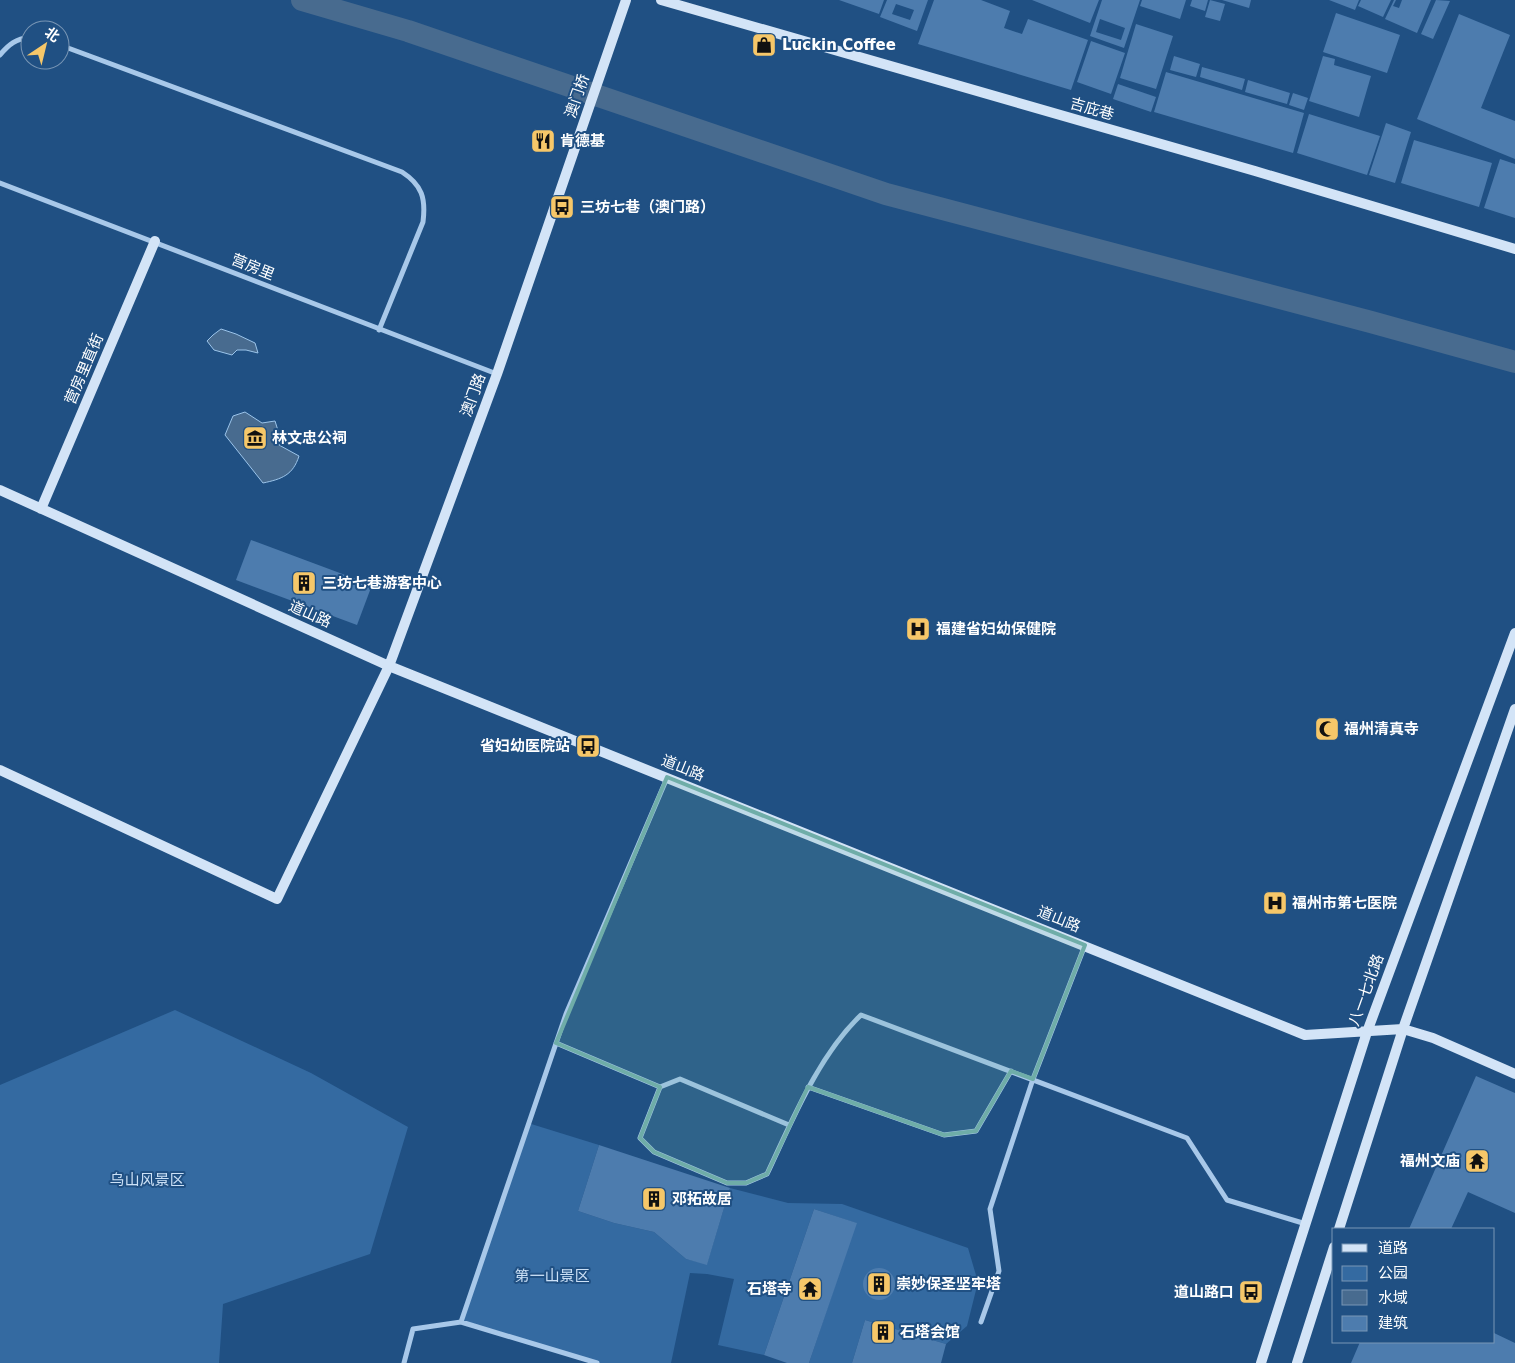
<svg xmlns="http://www.w3.org/2000/svg" width="1515" height="1363" font-family="'DejaVu Sans','Noto Sans SC',sans-serif">
<rect width="100%" height="100%" fill="#205083"/>
<path fill="#346aa1" d="M175,1010l136,63 97,54 -38,127 -147,50 -4,59h-219v-278z
M528,1123l71,22 -21,66 36,12 40,9 32,27 21,5 23,-76 58,15 54,1 126,44 10,34 -11,44 -21,18 -81,-24 -13,43h-43l47,-140 -42,-14 -50,146 -46,-10 16,-66 -27,-5 -17,-1 -19,90h-74l-136,-41z"/>
<path fill="#486b8f" stroke="#9bc4ea" d="M221,329l15,5 19,9 3,10 -12,-3h-9l-5,5 -18,-5 -7,-9 6,-6z
M245,412l17,11 13,-2 5,16 -1,8 20,11c-6,19 -17,23 -36,27l-38,-48 8,-19z"/>
<g fill="none" stroke-linecap="round" stroke-linejoin="round">
<path stroke="#486b8f" stroke-width="22" d="M302,0l106,31 478,163 485,128 144,40"/>
</g>
<path fill="#4d7cae" fill-rule="evenodd" d="M839,0h45l-5,14z
M887,0h41l-11,31 -37,-14zM896,4l18,6 -4,10 -18,-6z
M934,0h47l29,11 -6,17 18,6 6,-15 60,21 -17,50 -153,-46z
M1032,0h67l-9,23z
M1102,0h38l-16,48 -34,-12zM1100,19l25,9 -4,12 -25,-8z
M1142,0h44l-6,19 -40,-13z
M1192,0h16l-3,11 -15,-5z
M1210,0l15,4 -5,17 -15,-4z
M1222,0h29l-2,8z
M1329,0h30l-4,10z
M1361,0h30l-8,17 -25,-11z
M1394,0h2l-3,6 6,2 3,-8h29l-14,33 -32,-14z
M1436,0l14,1 -17,38 -12,-5z
M1336,13l64,22 -13,38 -64,-21z
M1459,14l51,21 -29,73 34,13v38l-98,-40z
M1136,24l37,12 -17,53 -36,-11z
M1091,41l34,12 -14,41 -34,-12z
M1174,56l26,8 -4,13 -26,-7z
M1323,56l12,3 -1,6 37,11 -12,41 -50,-16z
M1202,67l43,12 -3,11 -42,-13z
M1166,72l138,41 -11,40 -139,-41z
M1248,80l42,13 -3,11 -42,-12z
M1118,84l38,13 -5,15 -38,-13z
M1293,93l15,5 -4,12 -15,-5z
M1309,114l71,22 -13,39 -70,-22z
M1386,123l25,9 -16,51 -26,-8z
M1414,140l78,23 -13,44 -78,-24z
M1500,159l15,5v54l-31,-10z
M251,540l121,45 -15,40 -121,-45z
M1476,1076l39,17v120l-47,-21 -17,37h-42z
M599,1145l131,43 -23,77 -21,-6 -32,-27 -40,-9 -36,-12z
M814,1209l43,14 -48,140h-22l-23,-8z
M863 1284a16 16 0 1 1 32 0a16 16 0 1 1-32 0Z
M865,1320l81,24 -5,19h-89z
M1494,1333l21,10v20h-164l9,-21h134z"/>
<g fill="none" stroke-linecap="round" stroke-linejoin="round">
<path stroke="#a8c8e9" stroke-width="5" d="M60,45l342,127c20,13 24,26 21,50l-44,108
M0,55c9,-11 16,-16 30,-18
M0,183l497,191
M556,1043l104,44
M808,1087l136,48 32,-4 35,-60
M789,1125l-109,-46 -20,8 -20,51 14,14 73,31h19l21,-9c25,-53 51,-118 94,-159l326,123 40,62 79,24
M461,1322l105,-308 101,-236
M981,1322l18,-51 -9,-62 43,-130 52,-134
M404,1363l9,-34 48,-7 136,41"/>
<path stroke="#d3e4f7" stroke-width="10" d="M661,0l594,171 260,78
M0,490l389,176 916,369 98,-6 30,9 82,36
M41,509l114,-268
M0,770l277,129 112,-233 108,-292 129,-374
M1339,1229l64,-200 112,-320
M1261,1363l106,-331 148,-399
M1297,1363l37,-116"/>
</g>
<path fill="#6fada8" fill-opacity="0.2" stroke="#6fada8" stroke-width="4" stroke-linejoin="round" d="M667,777l418,168 -52,134 -22,-8 -35,60 -32,4 -136,-48 -41,87 -21,9h-19l-73,-31 -14,-14 20,-51 -104,-44z"/>
<defs>
<symbol id="shop-square" viewBox="-11 -11 22 22"><rect x="-9" y="-9" width="18" height="18" rx="4" fill="#f6c769" stroke="#205083"/><path d="M-5-2.5h2.3a2.7 3.5 0 0 1 5.4 0H5L5.5 6h-11ZM-1.5-2.5h3a1.5 2.3 0 0 0-3 0Z" fill="#111"/></symbol>
<symbol id="restaurant-square" viewBox="-11 -11 22 22"><rect x="-9" y="-9" width="18" height="18" rx="4" fill="#f6c769" stroke="#205083"/><path d="M-5-6h1v4h1v-4h1v4h1v-4h1v5L-1.5 .5V6h-2V.5L-5-1ZM5-6V6H3V1.5H1.5Q1.5-4 5-6Z" fill="#111"/></symbol>
<symbol id="bus-square" viewBox="-11 -11 22 22"><rect x="-9" y="-9" width="18" height="18" rx="4" fill="#f6c769" stroke="#205083"/><path d="M-5-6H5V4H4V6H2V4H-2V6H-4V4H-5ZM-3.5-4V0h7V-4ZM-3.5 1.2v1.5H-2V1.2ZM2 1.2v1.5H3.5V1.2Z" fill="#111"/></symbol>
<symbol id="museum-square" viewBox="-11 -11 22 22"><rect x="-9" y="-9" width="18" height="18" rx="4" fill="#f6c769" stroke="#205083"/><path d="M0-6L6-3V-2H-6V-3ZM-5-1h2V3h-2ZM-1-1h2V3h-2ZM3-1h2V3H3ZM-6 4H6V6H-6Z" fill="#111"/></symbol>
<symbol id="building-square" viewBox="-11 -11 22 22"><rect x="-9" y="-9" width="18" height="18" rx="4" fill="#f6c769" stroke="#205083"/><path d="M-4-6H4V6H1V3H-1V6H-4ZM-2.5-4.3h1.7v1.8h-1.7ZM.8-4.3h1.7v1.8H.8ZM-2.5-1h1.7V.8h-1.7ZM.8-1h1.7V.8H.8Z" fill="#111"/></symbol>
<symbol id="hospital-square" viewBox="-11 -11 22 22"><rect x="-9" y="-9" width="18" height="18" rx="4" fill="#f6c769" stroke="#205083"/><path d="M-5-5h3v3.5h4V-5h3V5h-3V1.5h-4V5h-3Z" fill="#111"/></symbol>
<symbol id="mosque-square" viewBox="-11 -11 22 22"><rect x="-9" y="-9" width="18" height="18" rx="4" fill="#f6c769" stroke="#205083"/><path d="M3.5-4.9A6 6 0 1 0 3.5 4.9A5 5 0 1 1 3.5-4.9Z" fill="#111"/></symbol>
<symbol id="temple-square" viewBox="-11 -11 22 22"><rect x="-9" y="-9" width="18" height="18" rx="4" fill="#f6c769" stroke="#205083"/><path d="M0-6L5-2H3V0L6.5 2.5H4V6H1.5V3h-3V6H-4V2.5H-6.5L-3 0V-2H-5Z" fill="#111"/></symbol>
</defs>
<g fill-rule="evenodd">
<use href="#shop-square" x="750" y="31" width="28" height="28"/>
<use href="#restaurant-square" x="529" y="127" width="28" height="28"/>
<use href="#bus-square" x="548" y="193" width="28" height="28"/>
<use href="#museum-square" x="241" y="424" width="28" height="28"/>
<use href="#building-square" x="290" y="569" width="28" height="28"/>
<use href="#hospital-square" x="904" y="615" width="28" height="28"/>
<use href="#mosque-square" x="1313" y="715" width="28" height="28"/>
<use href="#bus-square" x="574" y="732" width="28" height="28"/>
<use href="#hospital-square" x="1261" y="889" width="28" height="28"/>
<use href="#temple-square" x="1463" y="1147" width="28" height="28"/>
<use href="#building-square" x="640" y="1185" width="28" height="28"/>
<use href="#building-square" x="865" y="1270" width="28" height="28"/>
<use href="#temple-square" x="796" y="1275" width="28" height="28"/>
<use href="#bus-square" x="1237" y="1278" width="28" height="28"/>
<use href="#building-square" x="869" y="1318" width="28" height="28"/>
</g>
<g text-anchor="middle" stroke-width="4" stroke-linejoin="round" paint-order="stroke">
<g font-size="15" font-weight="bold" fill="#fff" stroke="#205083" text-anchor="start">
<text x="782" y="50">Luckin Coffee</text>
<text x="560" y="146">肯德基</text>
<text x="580" y="212">三坊七巷（澳门路）</text>
<text x="272" y="443">林文忠公祠</text>
<text x="322" y="588">三坊七巷游客中心</text>
<text x="936" y="634">福建省妇幼保健院</text>
<text x="1344" y="734">福州清真寺</text>
<text x="570" y="751" text-anchor="end">省妇幼医院站</text>
<text x="1292" y="908">福州市第七医院</text>
<text x="1460" y="1166" text-anchor="end">福州文庙</text>
<text x="672" y="1204">邓拓故居</text>
<text x="896" y="1289">崇妙保圣坚牢塔</text>
<text x="792" y="1294" text-anchor="end">石塔寺</text>
<text x="1234" y="1297" text-anchor="end">道山路口</text>
<text x="900" y="1337">石塔会馆</text>
</g>
<g font-size="15" fill="#fff" stroke="#205083">
<text transform="translate(577 96) rotate(-71)" y="5">澳门桥</text>
<text transform="translate(1092 109) rotate(16)" y="5">吉庇巷</text>
<text transform="translate(253 267) rotate(22)" y="5">营房里</text>
<text transform="translate(84 369) rotate(-67)" y="5">营房里直街</text>
<text transform="translate(473 395) rotate(-70)" y="5">澳门路</text>
<text transform="translate(310 614) rotate(24)" y="5">道山路</text>
<text transform="translate(683 768) rotate(22)" y="5">道山路</text>
<text transform="translate(1059 919) rotate(22)" y="5">道山路</text>
<text transform="translate(1366 990) rotate(-70)" y="5">八一七北路</text>
</g>
<g font-size="15" fill="#cce1f7" stroke="#205083">
<text x="147" y="1185">乌山风景区</text>
<text x="552" y="1281">第一山景区</text>
</g>
</g>
<rect x="1332" y="1228" width="162" height="115" fill="#205083" stroke="#7996b5"/>
<rect x="1342" y="1244" width="25" height="8" fill="#d3e4f7" stroke="#7996b5"/>
<text x="1378" y="1253" font-size="15" fill="#ffffff">道路</text>
<rect x="1342" y="1266" width="25" height="15" fill="#346aa1" stroke="#7996b5"/>
<text x="1378" y="1278" font-size="15" fill="#ffffff">公园</text>
<rect x="1342" y="1290" width="25" height="15" fill="#486b8f" stroke="#7996b5"/>
<text x="1378" y="1303" font-size="15" fill="#ffffff">水域</text>
<rect x="1342" y="1316" width="25" height="15" fill="#4d7cae" stroke="#7996b5"/>
<text x="1378" y="1328" font-size="15" fill="#ffffff">建筑</text>
<g transform="translate(45 45) rotate(35)"><circle r="24" fill="#205083" stroke="#7996b5"/>
<path d="M0-4L9 19L0 12L-9 19Z" fill="#f6c769"/>
<text y="-8" font-size="14" font-weight="bold" text-anchor="middle" fill="#ffffff">北</text>
</g>
</svg>
